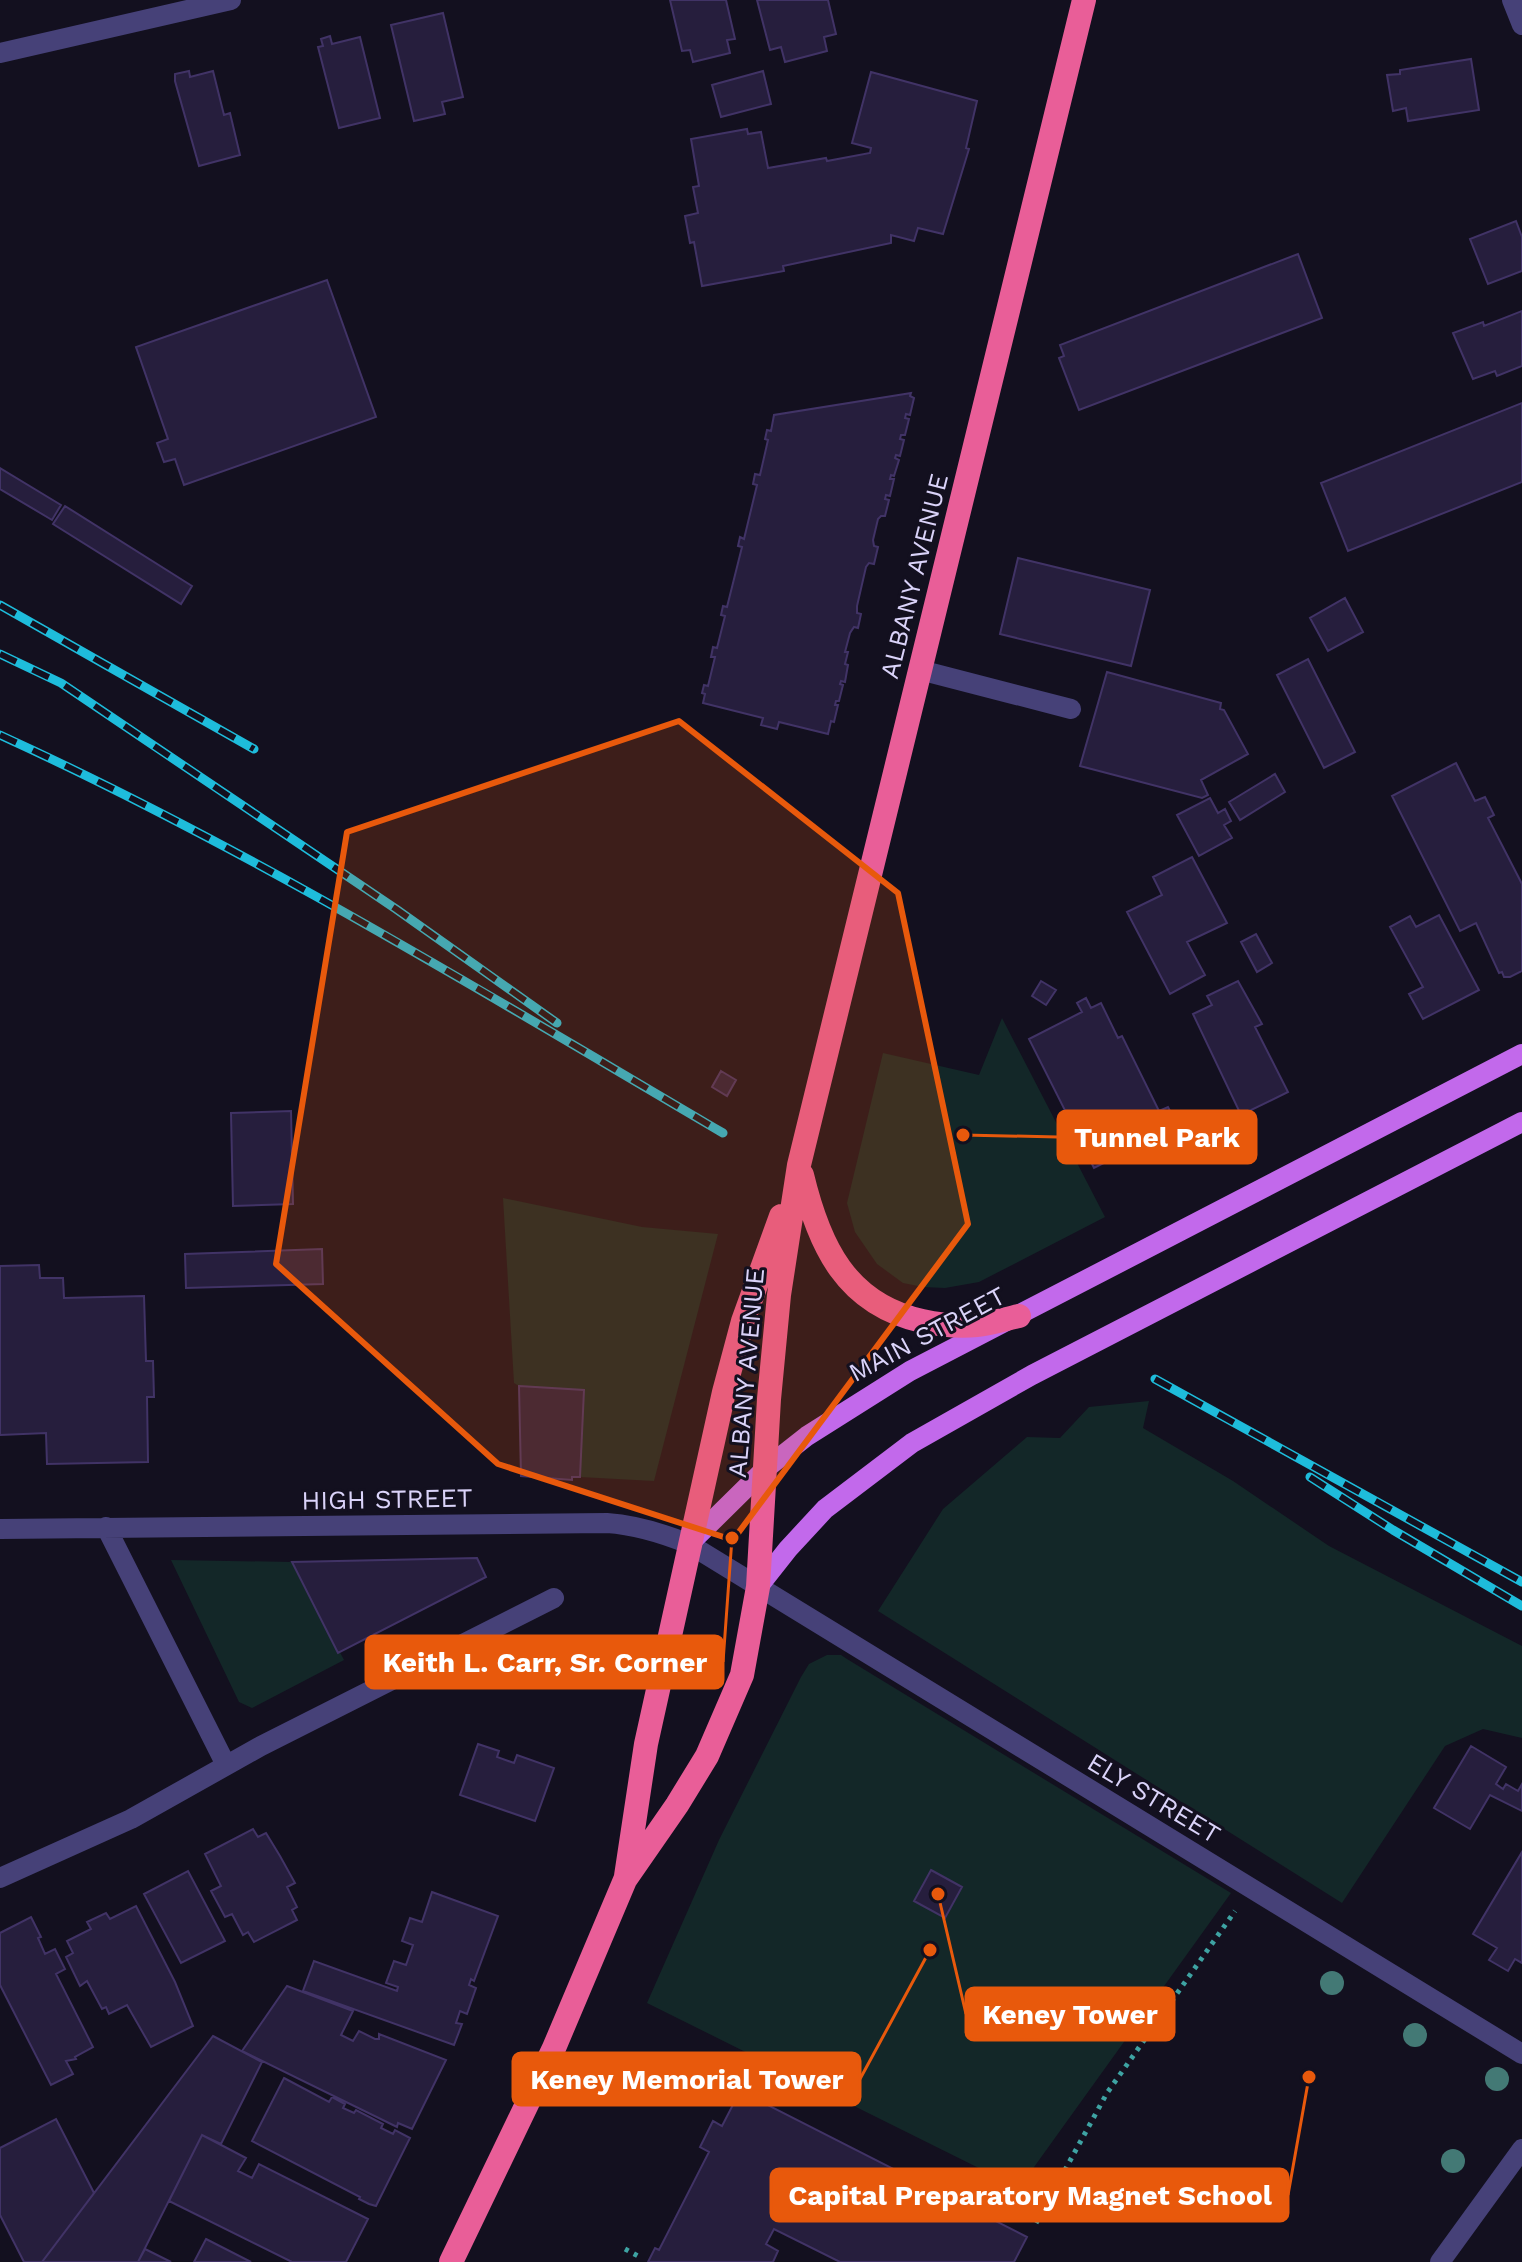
<svg xmlns="http://www.w3.org/2000/svg" width="1522" height="2262" font-family="'Work Sans',sans-serif">
<rect width="100%" height="100%" fill="#13101f"/>
<path fill="#132728" d="M1002,1018l103,199 -126,65 -34,6 -22,-1 -20,-4 -26,-19 -22,-32 -8,-29 36,-150 96,22z
M503,1198l139,29 76,7 -64,247 -74,-4 4,-87 -65,-4 -5,-3z
M1149,1401l-6,27 90,53 96,65 193,100v92l-39,-9 -38,17 -103,157 -464,-292 65,-102 84,-72 33,1 29,-31z
M171,1560l121,2 52,98 -92,48 -13,-6z
M827,1655h14l6,4 384,234 -212,295 -372,-185 72,-163 82,-163 8,-13z"/>
<path fill="#261e3d" stroke="#413366" stroke-width="2" d="M670,0h56l9,39 -8,1 3,13 -37,9 -3,-12 -8,1z
M757,0h71l8,34 -12,3 3,14 -42,11 -4,-15 -11,3z
M443,13l20,84 -21,5 3,12 -31,7 -23,-96z
M330,36l2,8 28,-7 20,81 -41,10 -21,-81 5,-1 -2,-7z
M1471,59l8,51 -71,11 -2,-13 -13,3 -6,-36 13,-1v-4z
M189,71l1,6 23,-6 11,44 6,-2 10,42 -41,11 -24,-85v-7z
M763,71l8,33 -50,13 -9,-32z
M871,72l106,29 -11,47 3,1 -26,85 -25,-6 -4,13 -23,-6v8l-108,23 1,5 -82,15 -8,-44 -4,1 -5,-27 13,-3 -5,-26 6,-1 -8,-47 56,-10 1,5 13,-2 7,36 58,-10 1,3 43,-8 1,-5 -19,-5z
M1516,221l6,16v34l-34,13 -18,-45z
M1298,254l24,64 -243,92 -20,-52 5,-2 -4,-11z
M327,280l49,137 -192,68 -9,-26 -11,3 -7,-19 11,-4 -32,-92z
M1522,311v55l-25,10 -2,-5 -22,8 -20,-46 30,-11 1,4z
M911,393l-1,3 4,2 -4,17 -4,-1 -1,4 4,1 -4,16h-4l-1,4 4,1 -4,16 -4,-1 -1,3 4,2 -5,16 -3,-1 -1,4h4l-4,17 -4,-1 -1,4 4,1 -4,16h-4l-3,3 -5,21 1,6 4,1 -4,17 -5,-1 -3,4 -9,39v7l4,1 -3,14 -4,-1 -4,6 -5,19h3l-3,12 3,1 -3,17 -4,-1 -1,3 3,1 -4,16h-3l-1,4h3l-4,17 -3,-1 -3,13 -49,-12 -2,7 -16,-4 2,-7 -60,-15 2,-9 -3,-1 2,-8 4,1 7,-29h-4l2,-10 4,1 8,-32 -4,-1 2,-9 4,1 15,-60 -4,-1 2,-9 4,2 13,-54 -4,-1 2,-10 5,1 8,-35 -3,-1 2,-9 4,1 3,-16z
M1522,403v79l-174,69 -27,-68z
M0,468l61,37 -9,15 -52,-31z
M65,506l127,80 -11,18 -128,-80z
M1018,558l132,32 -19,76 -131,-32z
M1345,598l18,34 -35,19 -18,-33z
M1308,659l47,93 -31,16 -47,-93z
M1107,672l114,31 -1,6 4,1 24,44 -47,26 7,15 -6,3 -122,-32z
M1456,763l19,38 10,-4 9,18 -6,3 34,66v87l-12,6h-6l-2,-5 -3,1 -23,-50 -16,8 -68,-135z
M1275,774l10,18 -45,28 -11,-18z
M1210,798l8,15 7,-4 6,12 -7,4 8,13 -33,18 -22,-41z
M1192,857l35,66 -40,19 18,33 -35,19 -43,-82 35,-17 -9,-18z
M1439,915l40,75 -56,29 -14,-25 14,-7 -33,-60 20,-11 6,11z
M1256,934l16,29 -15,9 -16,-30z
M1041,981l15,9 -10,15 -14,-9z
M1238,981l24,43 -7,3 33,65 -47,23 -48,-101 19,-9 -5,-9z
M1086,998l5,10 10,-5 17,35 4,-2 37,75 9,-4 10,19 -84,42 -65,-129 53,-27 -5,-9z
M721,1071l15,9 -9,16 -15,-9z
M291,1111l2,93 -60,2 -2,-93z
M322,1249l1,35 -137,4 -1,-34z
M39,1265l1,13h23l1,20 80,-2 2,65h7l1,36h-7l1,65 -101,2 -1,-31 -46,2v-169z
M519,1386l65,4 -4,87h-8v3l-51,-4z
M477,1558l9,19 -148,76 -46,-91z
M478,1744l21,7 -2,6 17,6 3,-8 37,13 -19,53 -75,-26z
M1471,1746l35,21 -10,17 7,5 3,-5 12,7 4,-7v27l-32,-16 -20,34 -36,-21z
M253,1829l5,8 8,-4 14,23 15,27 -8,4 10,20 -5,3 5,10 -43,22 -6,-10 -5,3 -11,-21 -7,3 -14,-26 10,-5 -16,-32z
M1522,1852v111l-7,-4 -7,12 -19,-11 8,-12 -24,-14z
M931,1870l31,17 -17,31 -31,-17z
M188,1871l37,70 -44,22 -37,-69z
M432,1892l66,24 -24,65 -3,-2 -2,6 7,3 -9,26 -7,-3 -4,12 6,1 -8,21 -151,-54 11,-30 83,30 1,-4 -12,-4 8,-22 12,4 7,-20 -11,-4 8,-23 12,4z
M136,1906l39,76 18,44 -42,21 -24,-42 -18,9 -3,-7 -4,2 -15,-28 -7,5 -14,-29 7,-4 -6,-12 24,-12 -4,-7 19,-9 4,6z
M31,1917l10,20 -3,1 7,16 10,-5 10,20 -9,5 37,73 -18,10 1,2 -10,2 7,13 -22,11 -51,-100v-52z
M287,1986l66,25 -12,24 12,6 6,-10 16,8h4v-5l67,26 -34,69 -14,-6 -1,4 -155,-76z
M213,2036l49,26 -41,82 -19,-9 -64,127h-96z
M284,2078l45,24 3,-5 13,7 -2,4 11,5 2,-3 27,14 -2,4 12,6 2,-4 15,8 -34,68 -7,-2 -10,-5 1,-2 -108,-56z
M740,2091l287,146 -13,25h-174l-66,-33 -8,15 12,7 -5,11h-125l7,-14 4,2 50,-98 -9,-5 13,-26 9,5z
M56,2119l38,74 -52,69h-18l-24,-47v-67z
M202,2135l44,23 -8,13 14,7 7,-14 109,55 -22,43h-54l-123,-61z
M206,2239l45,23h-57z
M145,2249l26,13h-33z"/>
<g fill="none" stroke-linecap="round" stroke-linejoin="round">
<path stroke="#3ea3a3" stroke-width="5" stroke-dasharray="4 6" stroke-linecap="butt" d="M1036,2223l71,-130 128,-182
M625,2249l13,7"/>
<path stroke="#464178" stroke-width="20" d="M1512,0l10,25
M0,53l231,-53
M920,670l151,39
M106,1527l120,238
M0,1529l607,-6c29,2 55,10 82,21l833,510
M0,1878l131,-59 130,-73 293,-148
M1440,2262l82,-113"/>
<path stroke="#c269eb" stroke-width="20" d="M689,1544l75,-74 43,-34 103,-65 612,-317
M758,1587l30,-38 37,-40 87,-66 120,-68 490,-253"/>
<path stroke="#e95e98" stroke-width="24" d="M802,1175c17,71 44,129 120,146 18,4 36,6 55,4 14,-1 28,-6 42,-9
M626,1876l20,-132 78,-352 19,-71 38,-105
M451,2262l103,-214 71,-168 52,-75 30,-49 35,-81 16,-88 11,-188 10,-104 20,-130 285,-1165"/>
<defs>
<path id="rail" d="M0,605l254,144
M0,654l61,29 335,226 161,114
M0,735c250,114 486,259 723,398
M1155,1379l367,203
M1310,1477l83,53 129,76"/>
</defs>
<use href="#rail" stroke="#1ebcdb" stroke-width="9"/>
<use href="#rail" stroke="#13101f" stroke-width="6" stroke-dasharray="18" stroke-linecap="butt"/>
</g>
<g fill="#437975">
<circle cx="1332" cy="1983" r="12"/>
<circle cx="1415" cy="2035" r="12"/>
<circle cx="1497" cy="2079" r="12"/>
<circle cx="1453" cy="2161" r="12"/>
</g>
<path fill="#e8590c" fill-opacity="0.2" stroke="#e8590c" stroke-width="6" stroke-linejoin="round" d="M679,721l219,172 70,331 -235,316 -235,-76 -222,-200 71,-432z"/>
<g text-anchor="middle" stroke-width="6" stroke-linejoin="round" paint-order="stroke">
<g font-size="26" fill="#dad3f9" stroke="#13101f">
<text transform="translate(914 576) rotate(-76)" y="9">ALBANY AVENUE</text>
<text transform="translate(927 1334) rotate(-28)" y="9">MAIN STREET</text>
<text transform="translate(746 1373) rotate(-85)" y="9">ALBANY AVENUE</text>
<text transform="translate(387 1499) rotate(-1)" y="9">HIGH STREET</text>
<text transform="translate(1154 1798) rotate(31)" y="9">ELY STREET</text>
</g>
</g>
<path fill="none" stroke="#e8590c" stroke-width="3" d="M963 1135L1058 1137M732 1538L723 1662M938 1894L966 2014M930 1950L860 2079M1309 2077L1288 2195"/>
<g fill="#e8590c" stroke="#13101f" stroke-width="3">
<circle cx="963" cy="1135" r="8"/>
<circle cx="732" cy="1538" r="8"/>
<circle cx="938" cy="1894" r="8"/>
<circle cx="930" cy="1950" r="8"/>
<circle cx="1309" cy="2077" r="8"/>
</g>
<g fill="#e8590c" stroke="#e8590c" stroke-width="3">
<rect x="1058" y="1111" width="198" height="52" rx="8"/>
<rect x="366" y="1636" width="357" height="52" rx="8"/>
<rect x="966" y="1988" width="208" height="52" rx="8"/>
<rect x="513" y="2053" width="347" height="52" rx="8"/>
<rect x="771" y="2169" width="517" height="52" rx="8"/>
</g>
<g font-size="28" text-anchor="middle" font-weight="bold" fill="#fff">
<text x="1157" y="1147">Tunnel Park</text>
<text x="545" y="1672">Keith L. Carr, Sr. Corner</text>
<text x="1070" y="2024">Keney Tower</text>
<text x="687" y="2089">Keney Memorial Tower</text>
<text x="1030" y="2205">Capital Preparatory Magnet School</text>
</g>
</svg>
